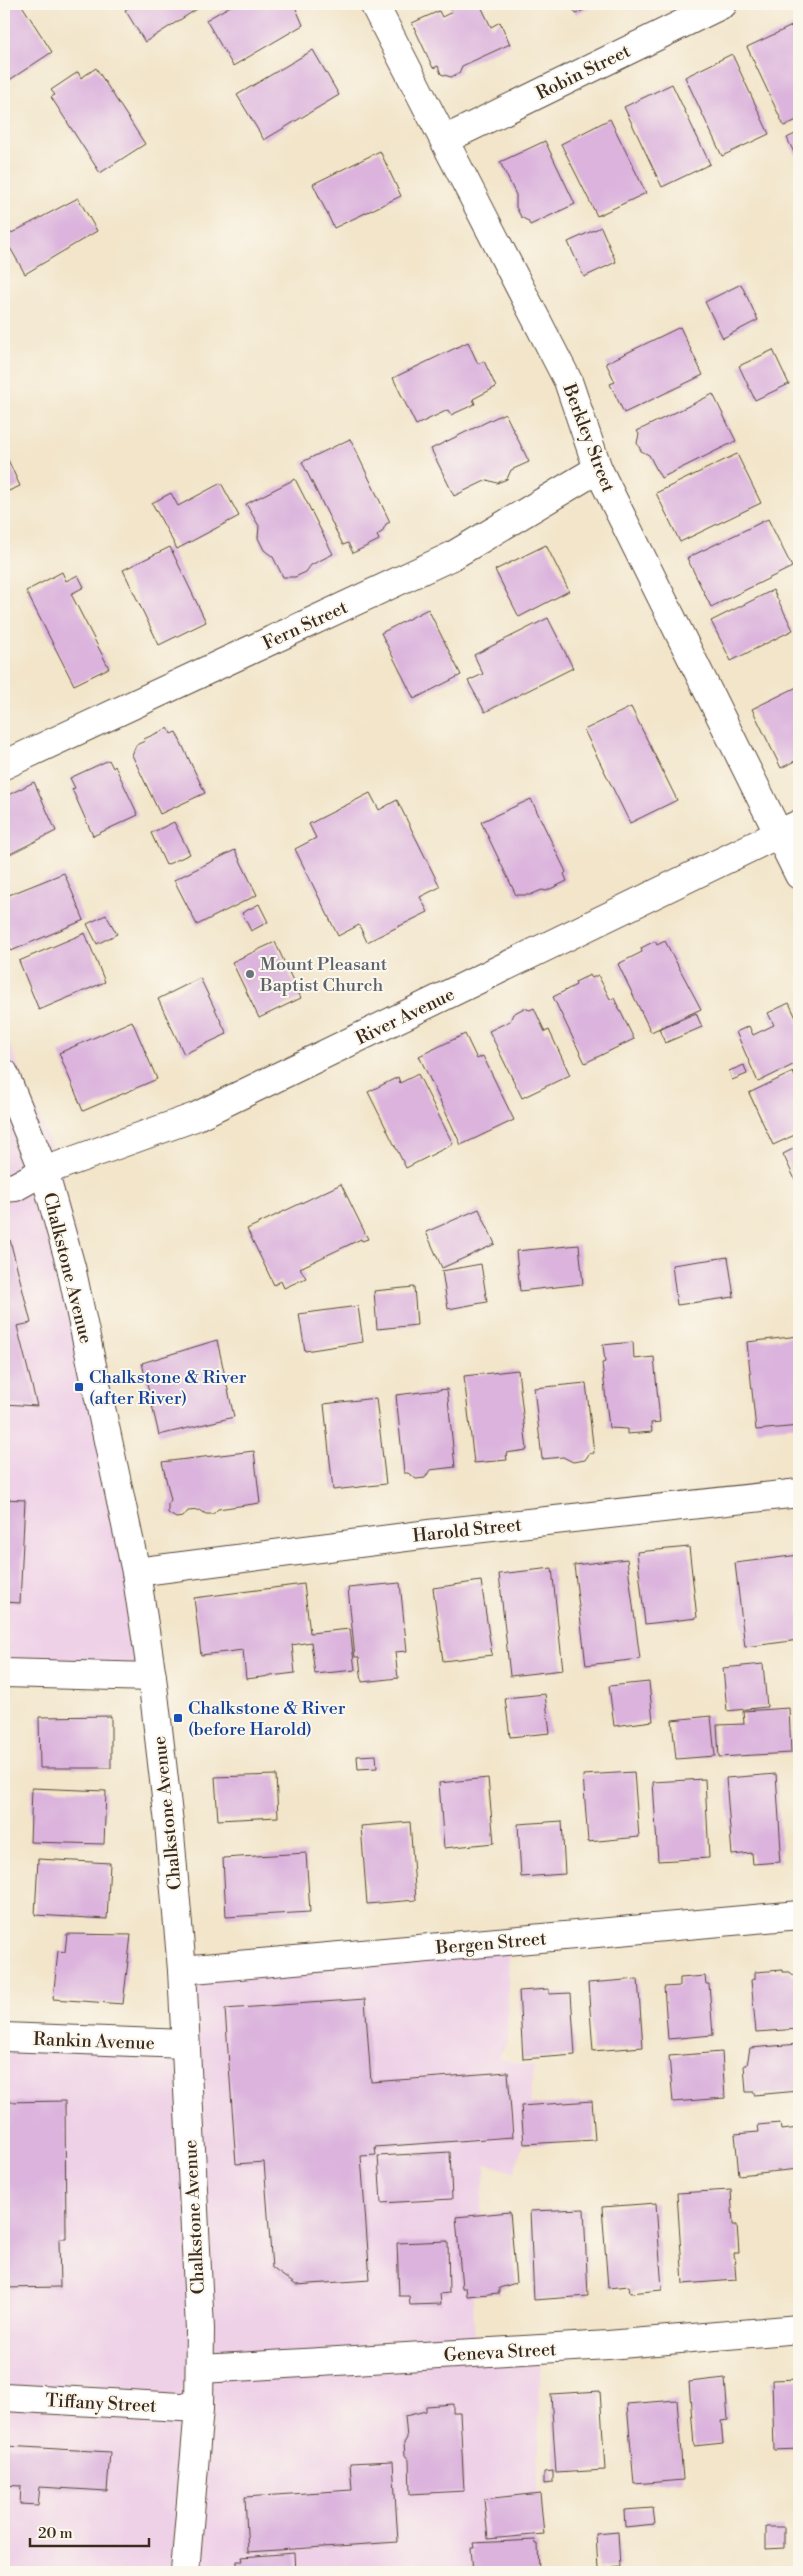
<svg xmlns="http://www.w3.org/2000/svg" width="803" height="2576" font-family="'Libre Bodoni',serif">
<rect width="100%" height="100%" fill="#fbf7ec"/>
<filter id="ink" filterUnits="userSpaceOnUse"><feTurbulence type="fractalNoise" baseFrequency=".02" numOctaves="2"/><feDisplacementMap in="SourceGraphic" scale="10" xChannelSelector="R" yChannelSelector="G"/><feConvolveMatrix kernelMatrix="1 2 1 2 8 2 1 2 1" color-interpolation-filters="sRGB"/></filter>
<filter id="wash" filterUnits="userSpaceOnUse"><feTurbulence type="fractalNoise" baseFrequency=".0096" numOctaves="4" result="noise"/><feDisplacementMap in="SourceGraphic" scale="20" xChannelSelector="R" yChannelSelector="G"/><feGaussianBlur stdDeviation="1.12" result="paint"/><feColorMatrix in="noise" values="0 0 0 0 0 0 0 0 0 0 0 0 0 0 0 0 0 1.4 0 .05"/><feComposite in="paint" operator="in"/></filter>
<g filter="url(#wash)">
<rect width="100%" height="100%" fill="#f2e5ca"/>
<path fill="#eed0e7" d="M4,1031l58,142 89,398 8,99 -155,-3z
M509,1944l-2,98 -9,16 36,9 -6,60 -14,45 -28,-8 -7,65 -9,12 5,103 66,4 -7,224h-530v-539l178,7 13,-71z"/>
<g id="blocks">
<path fill="#dbb3dd" d="M4,4h17l31,48 -44,29 -4,-6z
M135,4h70l-60,38 -20,-32z
M234,4h60l9,21 -70,41 -27,-46z
M449,4h31l11,23 9,-5 10,22 -48,22 -3,7 -8,4 -10,-3 -3,-8 -5,2 -21,-45 27,-12 3,6 10,-5z
M571,4h24l-19,10z
M796,24l3,8v87l-15,7 -37,-79z
M313,50l26,45 -75,45 -27,-45z
M732,54l37,80 -47,22 -37,-79z
M96,68l49,76 -45,29 -49,-76 4,-2 -4,-5 27,-18 3,6z
M672,84l38,80 -48,23 -38,-80z
M610,119l36,74 -49,23 -36,-72z
M799,132v31l-12,-25z
M545,141l30,63 -45,21 -2,-4 -7,-4 -5,-10v-12l-16,-33z
M380,151l21,45 -67,32 -21,-44z
M78,198l19,33 -72,43 -21,-37z
M601,227l15,35 -32,15 -16,-35z
M741,284l17,36 -35,18 -18,-36z
M680,327l23,48 -79,38 -14,-29 5,-2 -9,-19z
M468,342l10,22 6,-3 12,26 -23,12 2,5 -24,11 -3,-5 -32,15 -23,-47z
M773,350l16,34 -34,16 -16,-34z
M713,394l23,47 -75,37 -12,-23 -8,-4 -4,-8 2,-9 -2,-3z
M505,413l24,49 -18,8 -4,9 -10,4 -10,-3 -33,16 -23,-47z
M350,439l40,83 -4,2 -4,8 -5,3 2,5 -26,13 -5,-10 -5,2 -41,-83z
M4,451l16,35 -16,7z
M737,454l24,49 -81,39 -24,-49z
M295,479l38,75 -22,11 -5,7 -11,5h-12l-10,-20 -9,-7 -6,-12 1,-12 -13,-22z
M221,483l18,33 -62,33 -25,-46 19,-10 7,13z
M768,519l24,48 -81,40 -24,-49z
M546,545l23,46 -50,26 -24,-47z
M170,547l36,75 -47,23 -36,-75z
M62,572l4,9 12,-6 6,12 -13,7 38,74 -35,17 -48,-94z
M773,590l20,40 -62,31 -20,-40z
M428,609l33,66 -47,24 -33,-66z
M548,618l25,50 -88,44 -17,-31 15,-7 -9,-19z
M797,687l2,5v67l-18,9 -29,-59z
M631,707l46,93 -47,23 -46,-93z
M168,728l3,6 5,-2 29,61 -45,21 -28,-59 4,-10 9,-4 -1,-2z
M109,760l4,8 2,-2 23,49 -45,21 -21,-47 3,-1 -5,-10z
M34,782l22,49 -52,26v-60z
M370,793l9,17 18,-10 43,87 -20,10 8,15 -61,30 -8,-17 -21,11 -43,-87 21,-11 -7,-14z
M531,799l35,73 -2,2 3,7 -21,10 -4,-1 -12,5h-14l-35,-73z
M174,822l16,32 -24,11 -15,-32z
M235,850l22,45 -60,30 -23,-45z
M64,873l20,47 -73,31 -7,-18v-36z
M259,904l9,18 -17,9 -9,-18z
M106,915l11,19 -20,10 -10,-20z
M85,933l20,49 -66,28 -20,-49z
M655,941l2,4 8,-4 36,68 -50,23 -33,-68 24,-12 -1,-4z
M275,942l26,56 -42,20 -27,-56z
M590,975l2,3 6,-3 12,24 4,-1 20,41 -49,24 -32,-66 23,-12 -1,-3z
M200,978l27,56 -43,20 -26,-55z
M789,1003l10,21v38l-41,20 -22,-50 13,-6 4,9 21,-10 -6,-12z
M524,1008l6,2 4,-2 11,24 4,-2 21,45 -48,23 -33,-67 21,-10 3,-7z
M696,1013l6,14 -37,16 -6,-14z
M132,1021l25,58 -74,32 -24,-58z
M465,1034l12,25 6,-3 31,64 -53,25 -42,-89z
M744,1065l3,9 -15,6 -3,-9z
M793,1072l2,5 4,-2v58l-26,12 -24,-52z
M418,1074l35,70 -47,24 -38,-76 30,-15 2,6z
M799,1146v42l-16,-34z
M341,1184l27,55 -6,2 -1,-2 -61,29 6,10 -22,10 -3,-7 -7,4 -27,-56z
M479,1209l16,35 -53,24 -16,-36z
M10,1240l21,83 -14,3 20,80 -33,-2v-163z
M579,1245l4,39 -63,7 -4,-40z
M728,1257l6,40 -57,8 -5,-40z
M481,1264l6,38 -39,7 -6,-38z
M414,1287l3,38 -40,4 -3,-38z
M358,1306l5,36 -58,9 -6,-37z
M799,1336v90l-43,4 -9,-88z
M217,1340l17,77 -75,18 -17,-72z
M633,1342l1,17 20,-2 6,65 -9,1 1,9 -25,2v-5l-18,-1 -7,-65 3,-1 -2,-17z
M518,1370l9,80 -21,3 1,7 -33,3 -10,-87z
M586,1383l8,70 -5,1 -4,6 -12,2 -10,-5 -21,2 -8,-71z
M447,1389l8,78 -25,3 -5,8 -9,1 -8,-6h-4l-8,-78z
M376,1398l10,86 -53,6 -9,-86z
M254,1451l6,52 -42,6 -5,5h-7l-6,-4 -12,1 -5,6 -7,1 -8,-5v-9l3,-4 -9,-38z
M4,1499l21,1 -5,103 -16,-1z
M689,1547l8,71 -52,6 -8,-72z
M799,1555v85l-54,7 -10,-84z
M627,1559l13,100 -54,6 -12,-100z
M552,1568l11,102 -53,6 -11,-102z
M481,1581l11,74 -49,6 -10,-73z
M400,1583l7,68 -12,1 3,26 -36,4 -3,-25h-4l-7,-69z
M304,1584l6,49 40,-4 5,41 -40,4 -4,-32 -19,3 3,28 -49,6 -3,-29 -42,5 -7,-57z
M763,1664l4,43 -40,4 -4,-43z
M649,1682l4,39 -39,5 -5,-40z
M545,1694l5,39 -40,4 -5,-39z
M789,1708l2,45 -72,4 -2,-32 27,-1 -1,-13z
M111,1716v52h-71l-1,-51z
M711,1716l4,40 -39,3 -4,-39z
M376,1755l1,13 -19,1 -1,-13z
M634,1772l5,65 -51,5 -5,-67z
M776,1774l5,76h-2l1,12 -27,2 -1,-11 -20,2 -6,-77z
M276,1775l2,42 -60,3 -3,-43z
M488,1778l6,65 -50,5 -5,-65z
M705,1779l4,79 -51,3 -5,-79z
M32,1788l74,3 -2,53 -74,-2z
M562,1821l3,53 -44,3 -3,-53z
M410,1822l6,78 -49,4 -6,-78z
M306,1853l4,59 -84,5 -3,-59z
M38,1859l72,4 -3,56 -72,-4z
M67,1934l64,1 -8,69 -70,-5 5,-48 7,1z
M782,1970v2h8l3,4h5l1,53 -43,3 -5,-52 4,-1v-7z
M705,1976l1,8h3l4,51 -45,4 -4,-52 16,-1v-8z
M638,1979l5,68 -50,4 -5,-68z
M549,1989v5l22,-1 4,62 -52,4 -4,-68z
M365,1999l6,83 137,-10 5,65 -138,10 1,8 -15,1 9,124 -74,5 -24,-17 -8,-106 -28,2 -11,-155z
M799,2044v47l-45,4v-3h-8l-2,-27h3l3,-17z
M722,2052l3,46 -52,4 -4,-46z
M65,2101l1,138h-7l1,48 -56,1v-186z
M592,2101l3,39 -71,4 -3,-38z
M780,2123l1,7 18,-2v41l-60,6 -4,-41 24,-2 -1,-7z
M450,2152l2,47 -71,4 -3,-47z
M731,2190l2,35h4l2,28h-5l2,27 -53,4 -6,-91z
M656,2203l6,87 -32,3 -1,-7 -21,2 -6,-81z
M584,2209l4,87 -54,4 -4,-89z
M510,2212l6,71 -17,5v5l-32,3 -1,-8h-4l-6,-71z
M448,2241l1,52 -9,1 1,10 -31,1 -1,-9h-10l-2,-53z
M725,2378l3,42 -7,1 2,22 -29,3 -5,-64z
M799,2379v70l-25,1 -2,-70z
M600,2391l5,79 -49,3 -5,-79z
M677,2400l6,80 -49,4 -7,-80z
M453,2404v8h7l4,79 -54,3 -1,-34 -4,-5 -1,-12 3,-5 -2,-22 21,-5v-5z
M6,2446l104,6 -3,39 -67,-4 -2,18 -18,-1 1,-18 -17,-1z
M393,2461l5,81 -150,10 -3,-55 107,-7 -2,-27z
M553,2471v12l-9,1v-12z
M540,2493l4,41 -56,5 -4,-40z
M653,2508l2,16 -30,3 -1,-17z
M766,2527h18v21l-18,1z
M618,2532l2,35 -22,2 -2,-35z
M535,2540l1,4h2l1,28h-66l-2,-24h3l-1,-5z
M294,2553l1,19h-58v-11h6l-1,-4z"/>
</g>
</g>
<g filter="url(#ink)">
<use href="#blocks" fill-opacity="0" stroke="#564638" stroke-width="1"/>
<g fill="none" stroke-linecap="round" stroke-linejoin="round">
<defs>
<path id="minor" d="M374,4l194,377 30,88 201,406
M444,140l279,-136
M4,765l448,-209 146,-87
M4,1188l11,-1 29,-16 151,-54 604,-293
M136,1572l293,-38 370,-41
M4,1673l148,4
M182,1970l617,-55
M4,2037l181,7
M201,2369l407,-24 191,-16
M4,2397l195,11"/>
<path id="major" d="M4,1073l40,98 27,96 65,305 16,105 17,146 13,147 18,359 -1,79 -14,164"/>
</defs>
<use href="#minor" stroke="#564638" stroke-width="30"/>
<use href="#major" stroke="#564638" stroke-width="30"/>
<use href="#minor" stroke="#fff" stroke-width="28"/>
<use href="#major" stroke="#fff" stroke-width="28"/>
</g>
</g>
<circle fill="#6b7280" stroke="#fbf7ec" stroke-width="2" cx="250" cy="974" r="5"/>
<g fill="#1a4fb4" stroke="#fbf7ec" stroke-width="2">
<rect x="74" y="1382" width="10" height="10" rx="2.5"/>
<rect x="173" y="1713" width="10" height="10" rx="2.5"/>
</g>
<g text-anchor="middle" stroke-width="4" stroke-linejoin="round" paint-order="stroke">
<g font-size="18" fill="#3b2a1e" stroke="#fbf7ec">
<text transform="translate(583 72) rotate(-26)" y="6">Robin Street</text>
<text transform="translate(589 438) rotate(69)" y="6">Berkley Street</text>
<text transform="translate(305 625) rotate(-25)" y="6">Fern Street</text>
<text transform="translate(405 1016) rotate(-26)" y="6">River Avenue</text>
<text transform="translate(68 1268) rotate(76)" y="6">Chalkstone Avenue</text>
<text transform="translate(467 1530) rotate(-6)" y="6">Harold Street</text>
<text transform="translate(167 1813) rotate(-96)" y="6">Chalkstone Avenue</text>
<text transform="translate(491 1943) rotate(-5)" y="6">Bergen Street</text>
<text transform="translate(94 2041) rotate(2)" y="6">Rankin Avenue</text>
<text transform="translate(194 2217) rotate(-93)" y="6">Chalkstone Avenue</text>
<text transform="translate(500 2352) rotate(-3)" y="6">Geneva Street</text>
<text transform="translate(101 2403) rotate(3)" y="6">Tiffany Street</text>
</g>
<g font-size="18" fill="#5b616d" stroke="#fbf7ec" text-anchor="start">
<text x="260" y="970">Mount Pleasant<tspan x="260" dy="21">Baptist Church</tspan></text>
</g>
<g font-size="18" fill="#164399" stroke="#fbf7ec" text-anchor="start">
<text x="89" y="1383">Chalkstone &amp; River<tspan x="89" dy="21">(after River)</tspan></text>
<text x="188" y="1714">Chalkstone &amp; River<tspan x="188" dy="21">(before Harold)</tspan></text>
</g>
</g>
<rect width="803" height="2576" fill="none" stroke="#fbf7ec" stroke-width="20"/>
<path d="M30 2538v8h119v-8" fill="none" stroke="#3b2a1e" stroke-width="2.5"/>
<text x="38" y="2538" font-size="15" fill="#3b2a1e" stroke="#fbf7ec" stroke-width="4" paint-order="stroke">20 m</text>
</svg>
